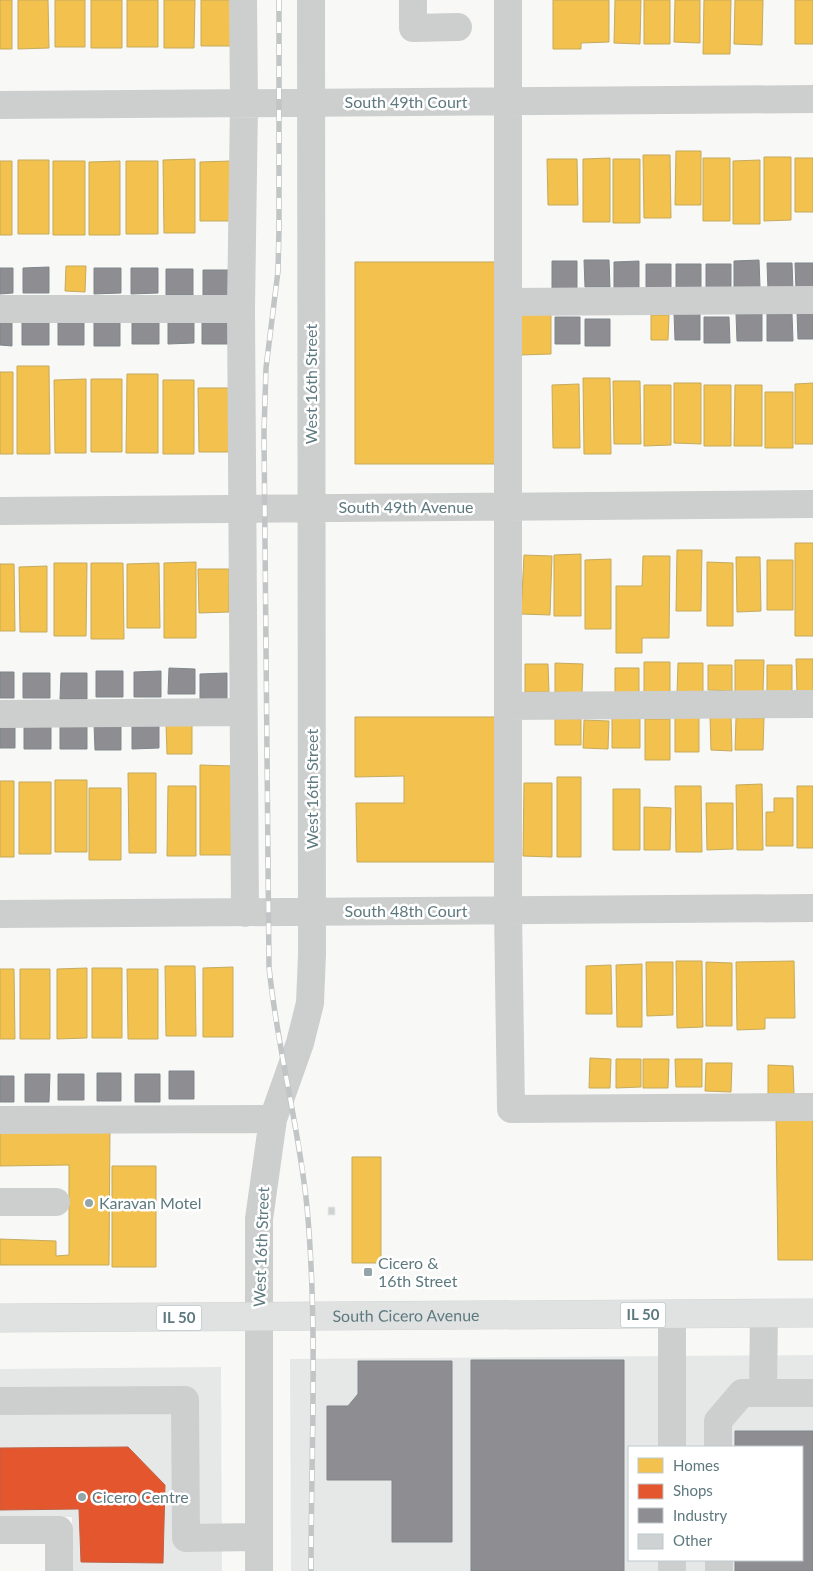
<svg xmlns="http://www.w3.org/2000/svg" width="813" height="1571" font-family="Lato,sans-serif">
<rect width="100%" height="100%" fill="#f8f8f7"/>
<path fill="#e6e8e7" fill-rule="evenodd" d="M813,1355v216h-522l-1,-212zM629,1447h173v113h-173z
M221,1367l1,204h-150v-54h-72v-148z"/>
<path fill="#f2c14e" stroke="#c5ab5d" d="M0,0h12v49h-12z
M18,0h30l1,48 -31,1z
M55,0h30v47h-30z
M91,0h31v48h-31z
M127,0h31v47h-31z
M164,0h31l-1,48h-30z
M201,0h31l-1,46h-30z
M553,0h56v42l-28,1v6h-28z
M615,0h26l-1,44 -26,-1z
M644,0h26v44h-26z
M675,0h25v43l-26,-1z
M704,0h27l-1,54h-27z
M735,0h28l-1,45 -28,-1z
M795,0h18v44h-18z
M676,151h25v54h-26z
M643,155h27l1,63h-27z
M764,157h27v63l-27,1z
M610,158v64h-27v-63z
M703,158h27v63h-27z
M795,158h18v54h-18z
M195,159v74h-31l-1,-73z
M547,159h30l1,46h-30z
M613,159h27v64h-27z
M18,160h31v74h-31z
M760,160v64h-27v-63z
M0,161h12v74h-12z
M53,161h32v74h-32z
M120,161v74h-31v-73z
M126,161h32v73h-32z
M231,161v60h-31v-59z
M355,262h147l-1,202h-146z
M66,266h20l-1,26 -20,-1z
M551,313v41l-31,1v-41z
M651,315h18l-1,25h-17z
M17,366h32l1,88h-33z
M0,372h13v82h-13z
M127,374h31v79h-32z
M583,378h27l1,76h-27z
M86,379v74h-31l-1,-73z
M91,379h31v73h-31z
M163,380h31v74h-31z
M613,381h27l1,63h-27z
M674,383h27v61l-27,-1z
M813,383v61h-18v-60z
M579,384l1,64h-27l-1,-63z
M644,385h27v60l-27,1z
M704,385h27v61h-27z
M735,385h27v61h-28z
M198,388h31l1,64h-31z
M765,392h28v56h-28z
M795,543h18v93h-18z
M677,550h25l-1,61h-25z
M581,554v62h-27v-61z
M524,555l28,1 -2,59 -29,-1z
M643,556h27l-1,82h-27v15h-26v-67h26z
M736,557h24l1,54 -24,1z
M611,559v70h-26v-69z
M767,560h26v50h-26z
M196,562v76h-32v-75z
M707,562l26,1v63h-26z
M54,563h33l-1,73h-32z
M91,563h32l1,76h-33z
M159,563l1,65h-33v-64z
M0,564h14l1,67h-15z
M47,566v66h-27l-1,-65z
M198,569h31v43l-30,1z
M796,659h17v32l-16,1z
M735,660h29l-1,32h-28z
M644,662h26v31h-26z
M555,663l28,1 -1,29 -27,-1z
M678,663h25v30h-26z
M525,664h23l1,28h-24z
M708,665h24v26l-24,-1z
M767,665h25v28l-25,-1z
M615,668h24v26l-24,-1z
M612,716h28v32h-28z
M731,716l1,35 -21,-1 -1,-33z
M355,717h147l-6,145h-139l-1,-59h48v-27l-49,1z
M675,717h24v35h-24z
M555,718l26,1v26h-26z
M736,718h28l-1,32h-28z
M645,719h25v41h-25z
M584,720l25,1 -1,28 -25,-1z
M166,724h26v30h-25z
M200,765l33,1 -1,89h-32z
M128,773h28v80h-27z
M557,777h24v80h-24z
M55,780h32v72h-32z
M0,781h14v76h-14z
M19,782h32v72h-32z
M524,783h28v74l-29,-1z
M762,784l1,66h-26l-1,-65z
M168,786h28v70h-29z
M675,786h26l1,66h-26z
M797,786h16v62h-16z
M89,788h32v72h-32z
M613,789h27v61h-27z
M774,798h19v48h-27v-34h8z
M706,803h27v46l-26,1z
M644,807l27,1 -1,42h-26z
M676,961h26l1,66 -26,1z
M794,961l1,57h-30v11l-28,1 -1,-68z
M646,962h27v53l-26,1z
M706,962l26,1v63h-26z
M642,964v63h-25l-1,-62z
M611,965l1,49h-26v-48z
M165,966h30l1,70h-30z
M233,967v70h-30v-69z
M87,968v70l-30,1v-70z
M92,968h30v70h-30z
M0,969h14l1,70h-15z
M20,969h30v70h-30z
M127,969h31v70h-30z
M590,1058l21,1 -1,29h-21z
M616,1059h25v28l-25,1z
M643,1059h26l-1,29h-25z
M675,1059h27v28h-26z
M706,1063h26l-1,29 -26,-1z
M768,1065l25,1 1,28h-26z
M776,1116h37v144h-35z
M0,1127h110l-1,138h-109v-26l56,2v15l13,-1v-90l-69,1z
M352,1157h29v106h-29z
M112,1166h44v101h-44z"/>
<path fill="#e4572e" stroke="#bc6146" d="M128,1447l37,38 -2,78 -82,-1 -2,-53 -79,1v-62z"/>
<path fill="#8d8d92" stroke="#7f878c" d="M584,260h25l1,27h-25z
M759,260l1,27h-26v-26z
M552,261h25v27h-25z
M639,261v27h-25v-26z
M767,263h25l1,27h-25z
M795,263h18v26l-17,1z
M646,264h25v27h-25z
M676,264h25v26l-25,1z
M706,264h25v27h-25z
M49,267v26h-26v-25z
M0,268h13v25l-13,1z
M94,268h27v25l-27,1z
M131,268h27v25l-27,1z
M166,269h27v26h-27z
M203,270h26v26h-26z
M797,312h16v27h-15z
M674,313h26v27h-25z
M736,314h26v27h-25z
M767,314h25l1,27h-26z
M555,317h25v27h-25z
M704,317h25l1,26h-26z
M159,318v26h-27v-25z
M168,318h26v25l-26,1z
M229,318v26h-27v-25z
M22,319h27v26h-27z
M84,319v26h-26v-25z
M585,319h25v27h-25z
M0,320h12v26l-12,-1z
M94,321h26v25h-26z
M169,668l26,1v25h-27z
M96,671h27v26h-27z
M161,671v26h-27v-25z
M0,672h14v26h-14z
M23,673h27v25h-27z
M61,673h26v26h-27z
M227,673v26h-27v-25z
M0,722l15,1v25h-15z
M24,723h27v26h-27z
M87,723v26h-27v-25z
M132,723h27v25l-27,1z
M94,724h27v26h-26z
M169,1071h25v28h-25z
M97,1073h24v28h-24z
M25,1074h25l-1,28h-24z
M58,1074h26v26h-26z
M135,1074h25v28h-25z
M0,1076h14v26h-14z
M471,1360h153v211h-153z
M358,1361h94v181h-60v-62h-65v-74h21l10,-12z
M735,1431h78v140h-78v-11h67v-113h-67z"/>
<path fill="#cfd2d2" stroke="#e8e8e6" d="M328,1207h7v8h-7z"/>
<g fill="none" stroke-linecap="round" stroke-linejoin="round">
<defs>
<g id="major">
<path id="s1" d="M0,1318l813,-5"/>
</g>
</defs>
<use href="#major" stroke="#d3d5d5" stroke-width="29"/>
<path stroke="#cdcfcf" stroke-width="28" d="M243,0l1,103 -3,206 4,604
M413,0v28l45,-1
M508,0v911l3,198 302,-2
M0,105l813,-6
M508,302l305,-2
M0,309h241
M0,511l813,-7
M508,706l305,-2
M0,714l243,-2
M0,914l813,-6
M0,1120l273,-1
M0,1202h56
M672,1314v133
M763,1393l1,-79
M0,1401l185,-1 1,138 73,-1
M718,1447v-26l24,-28h71
M0,1530h59v41
M719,1560v11
M259,1571v-352l14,-100 27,-76 10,-40 2,-49 -1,-954
M672,1571v-11"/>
<use href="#major" stroke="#e0e2e2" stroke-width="28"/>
<defs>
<path id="rail" d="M279,0v229l-1,42 -12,97 -2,64 5,535c8,81 30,159 38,240 11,120 4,243 4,364"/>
</defs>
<use href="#rail" stroke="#c2c5c5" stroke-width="5.5"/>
<use href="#rail" stroke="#fff" stroke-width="4" stroke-dasharray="11" stroke-linecap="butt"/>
</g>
<g fill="#93a5a9" stroke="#fff" stroke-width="2">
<circle cx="89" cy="1203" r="5"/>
<rect x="363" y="1267" width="10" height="10" rx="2.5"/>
<circle cx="82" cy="1497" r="5"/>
</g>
<g text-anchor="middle" stroke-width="5" stroke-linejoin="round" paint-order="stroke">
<g fill="#fff" stroke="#8ea1a5" stroke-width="1">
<rect x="620.5" y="1302.5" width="45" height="25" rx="4"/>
<rect x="156.5" y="1305.5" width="45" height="25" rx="4"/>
</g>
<g font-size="15" font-weight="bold" fill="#5d797f">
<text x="643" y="1320">IL 50</text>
<text x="179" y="1323">IL 50</text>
</g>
<g font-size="16" fill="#5d797f" stroke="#fff">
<text x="406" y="108">South 49th Court</text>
<text transform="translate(311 384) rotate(-90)" y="6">West 16th Street</text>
<text x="406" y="513">South 49th Avenue</text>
<text transform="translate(312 789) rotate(-90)" y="6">West 16th Street</text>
<text x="406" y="917">South 48th Court</text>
<text transform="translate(261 1247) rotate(-88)" y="6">West 16th Street</text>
<text dy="6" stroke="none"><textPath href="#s1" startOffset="406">South Cicero Avenue</textPath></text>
</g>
<g font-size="16" fill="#5d797f" stroke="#fff" text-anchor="start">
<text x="99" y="1209">Karavan Motel</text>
<text x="378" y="1269">Cicero &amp;<tspan x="378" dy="18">16th Street</tspan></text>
<text x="92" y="1503">Cicero Centre</text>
</g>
</g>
<rect x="628" y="1446" width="175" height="115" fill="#ffffff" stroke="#bec9cc"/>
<rect x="638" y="1458" width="25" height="15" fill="#f2c14e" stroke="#bec9cc"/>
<text x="673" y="1471" font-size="15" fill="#5d797f">Homes</text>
<rect x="638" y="1484" width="25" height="15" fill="#e4572e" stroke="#bec9cc"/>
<text x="673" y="1496" font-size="15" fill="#5d797f">Shops</text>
<rect x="638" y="1508" width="25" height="15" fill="#8d8d92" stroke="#bec9cc"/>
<text x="673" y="1521" font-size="15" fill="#5d797f">Industry</text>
<rect x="638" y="1534" width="25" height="15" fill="#cfd2d2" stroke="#bec9cc"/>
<text x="673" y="1546" font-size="15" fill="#5d797f">Other</text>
</svg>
